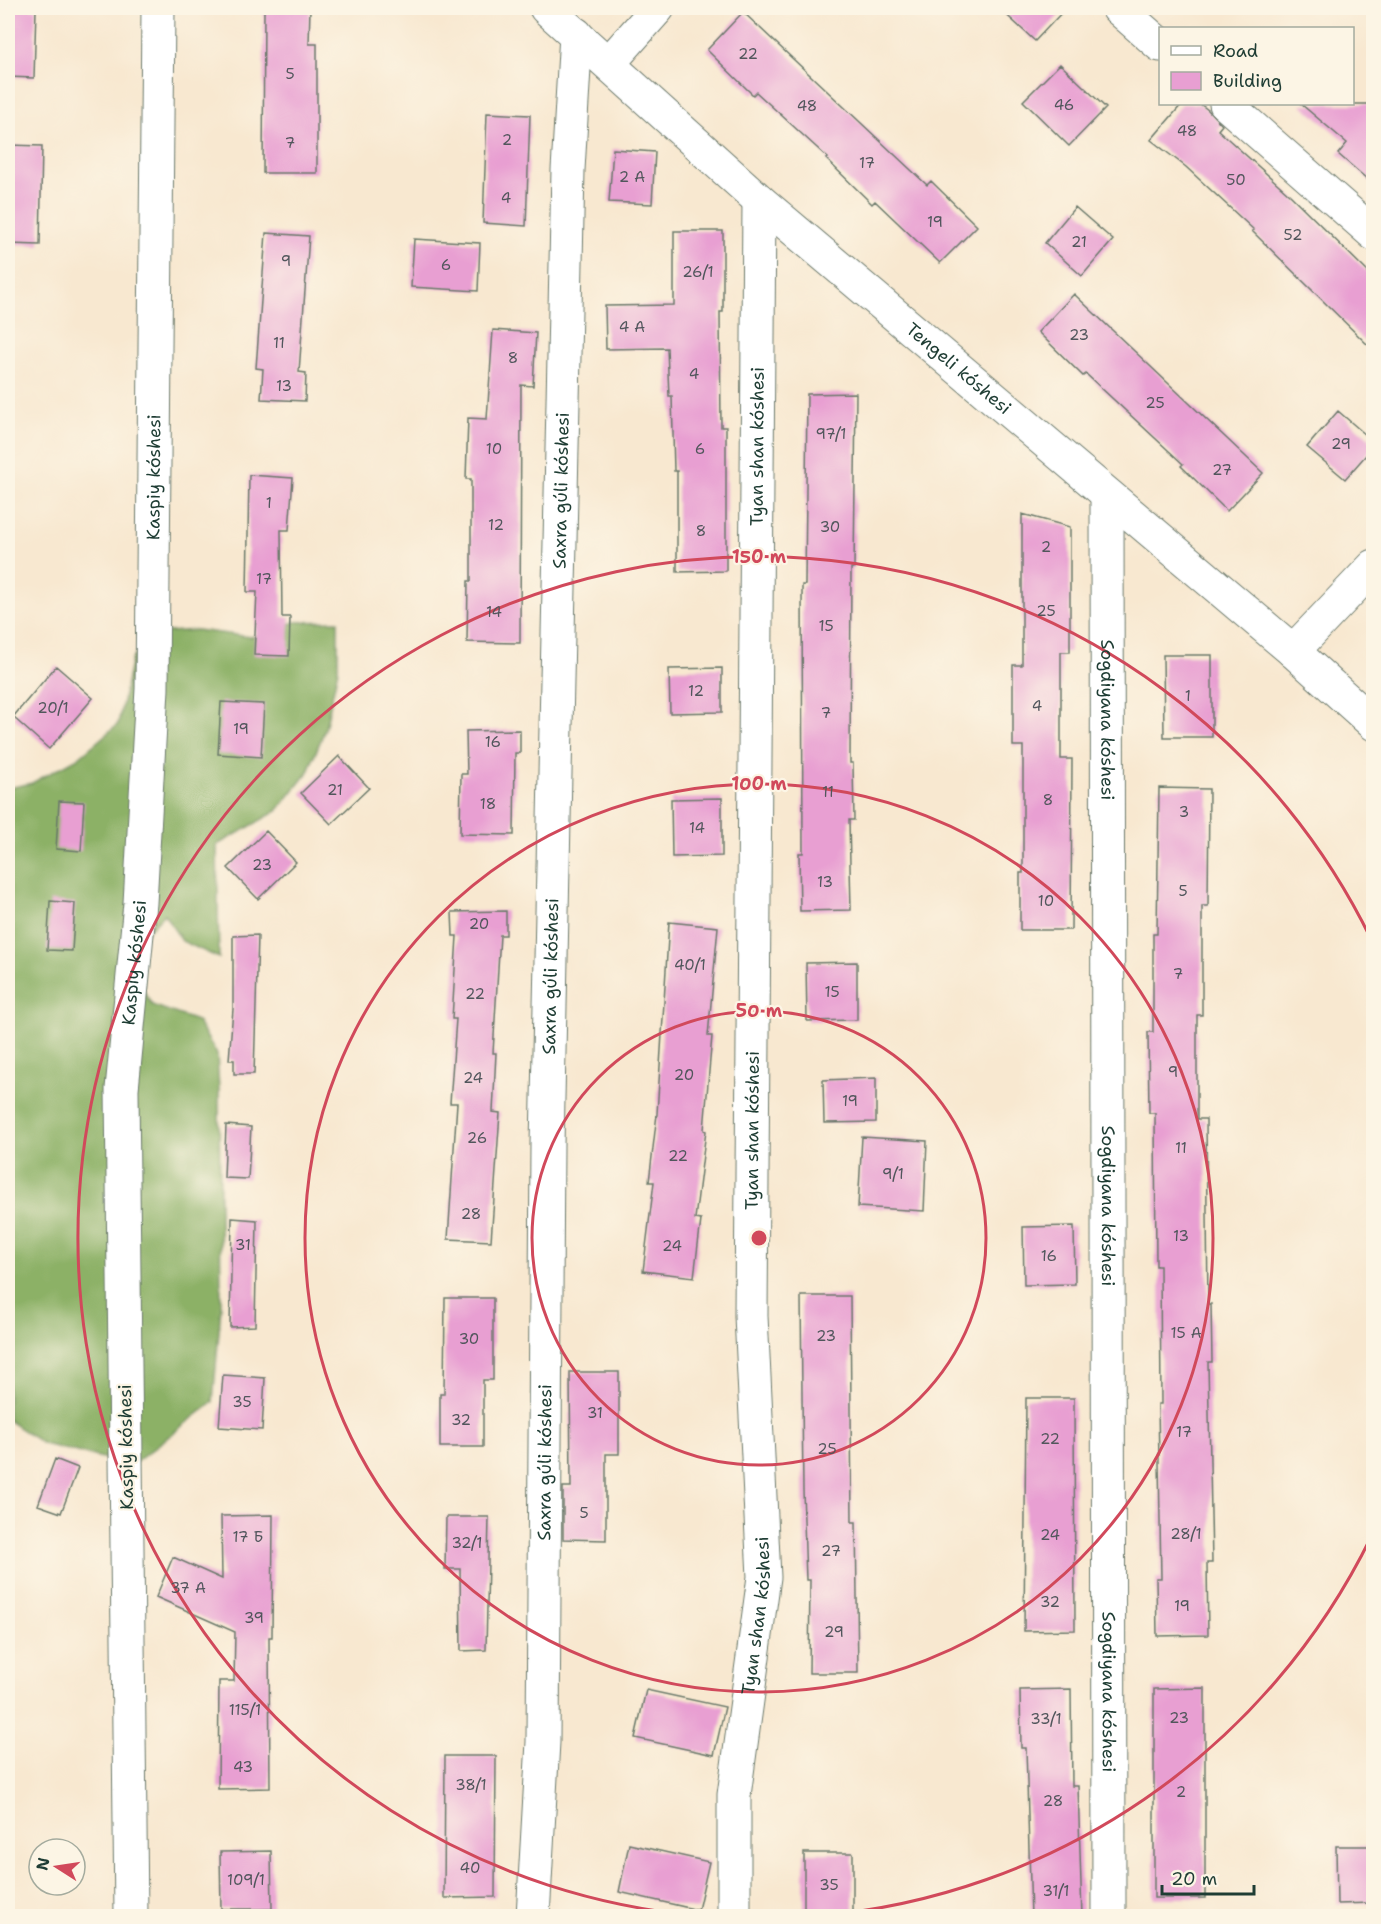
<svg xmlns="http://www.w3.org/2000/svg" width="1381" height="1924" font-family="'Shantell Sans',sans-serif">
<rect width="100%" height="100%" fill="#fcf5e5"/>
<filter id="ink" filterUnits="userSpaceOnUse"><feTurbulence type="fractalNoise" baseFrequency=".0167" numOctaves="2"/><feDisplacementMap in="SourceGraphic" scale="12" xChannelSelector="R" yChannelSelector="G"/><feConvolveMatrix kernelMatrix="1 2 1 2 8 2 1 2 1" color-interpolation-filters="sRGB"/></filter>
<filter id="wash" filterUnits="userSpaceOnUse"><feTurbulence type="fractalNoise" baseFrequency=".008" numOctaves="4" result="noise"/><feDisplacementMap in="SourceGraphic" scale="24" xChannelSelector="R" yChannelSelector="G"/><feGaussianBlur stdDeviation="1.35" result="paint"/><feColorMatrix in="noise" values="0 0 0 0 0 0 0 0 0 0 0 0 0 0 0 0 0 1.4 0 .05"/><feComposite in="paint" operator="in"/></filter>
<g filter="url(#wash)">
<rect width="100%" height="100%" fill="#f8e8d0"/>
<path fill="#8cb166" stroke="#56774d" stroke-width="1.5" d="M338,621v49l-13,59 -17,43 -31,39 -60,34 2,113 -37,-17 -18,-27 -41,43 29,48 45,16 20,33 2,36 2,217 -8,95 -81,63 -89,-21 -35,-24v-632l24,-5 46,-25 40,-34 14,-65 22,-26 43,-3 54,7 44,-15z"/>
<g id="blocks">
<path fill="#e89fd2" d="M8,8l28,1 -2,69 -26,-1z
M264,8h46l-1,36h8v129h-54z
M999,8h67l-31,33z
M743,12l184,173 4,-4 46,45 -37,37 -65,-62 -3,3 -46,-45 2,-1 -72,-66 -3,3 -46,-45z
M1060,64l46,44 -37,38 -46,-45z
M1182,104h18l8,6 14,15 -4,5 71,64 85,84v73l-122,-120 2,-1 -68,-63 -35,-27z
M1301,104h73v81l-36,-31 9,-11z
M487,113l43,2 -4,111 -43,-3z
M8,145l34,1 -2,99 -32,-1z
M613,149l42,3 -3,52 -43,-2z
M1075,207l38,33 -31,36 -37,-33z
M674,231h49v81h-3l1,115h5v144l-49,1v-101h-3l-2,-75h-3l-2,-48 -61,1 -1,-43 69,-1z
M266,233l43,3 -10,136 7,1 -1,28 -44,-2 2,-30 -7,-1z
M414,239l66,4 -2,48 -67,-4z
M1074,294l189,179 -36,38 -46,-45 2,-2 -97,-90 -3,2 -45,-44z
M493,330l43,3 -3,53 -12,-1 -1,258 -53,-1 1,-61h3v-102h-5l2,-61 19,1z
M856,393l-2,175h-3l-1,195h3l1,57h-5l2,90 -51,1 -1,-58h4l-1,-268h3l2,-191z
M1338,411l36,31v4l-29,33 -38,-32z
M249,475l44,3 -4,52h-8l1,87h8l-1,39 -35,-1 3,-63h-10z
M1022,514l48,13v125h-9v107h11l-1,171h-51v-57h3v-127h-10v-81h9z
M1163,655h49v82h-48z
M56,666l37,32 -44,51 -36,-32z
M722,668v44l-52,1 -1,-44z
M221,702l43,2 -3,53 -43,-3z
M520,730v23h-5l-1,82 -54,-1 1,-60h6l-1,-43z
M339,756l30,32 -38,36 -30,-31z
M1159,788l50,1 -1,117h-6v109h-5v104h9l2,185h3l1,58h-4l4,201h-5l1,72 -51,1 -1,-58h5l-3,-174h3l-1,-138h-4l-1,-153h-6l-1,-81h5v-98h4z
M722,798v58l-50,1 -1,-58z
M59,801l25,1 -3,49 -25,-2z
M266,831l30,31 -38,37 -30,-31z
M50,901l25,2 -3,48 -25,-1z
M506,911v24h-6l-7,118h3l-3,59 7,1 -9,128 -43,-2 9,-136h-7l6,-84h-4l5,-83h-4l-1,-24z
M669,922l49,5 -10,109h4l-8,94 2,1 -11,88 6,1 -7,57 -51,-6 11,-89h-5l8,-68z
M258,935l-4,139h-20v-14h-5l4,-51v-73z
M857,962v58l-50,1 -1,-58z
M876,1078v44l-52,1 -1,-43z
M226,1125l25,2 -3,52 -24,-1z
M862,1137l65,4 -3,70 -66,-4z
M232,1218l25,2 -2,106 -25,1z
M1074,1226l1,58 -51,1 -1,-58z
M801,1296h49l2,226h4l2,151h-49l1,-93h-4l-3,-90z
M445,1298h48v82h-10v67h-43v-53h4z
M570,1372h49v82h-13v86l-43,-1v-52h8z
M223,1375l42,3 -3,52 -43,-3z
M1026,1398h48l1,232 -51,1z
M55,1459l23,9 -17,45 -23,-8z
M273,1515l-1,122h-3l1,151 -52,1 1,-108h15l1,-49 -79,-35 17,-40 49,22 -1,-63z
M446,1517h43l-3,133 -25,1 -1,-82h-15z
M1205,1688v210h-51v-209z
M1071,1689l1,97h6l4,131h-51l-5,-169h-5l-1,-58z
M646,1690l79,17 -11,48 -79,-17z
M445,1756h51l-1,141 -51,1z
M629,1844l80,18 -11,48 -79,-18z
M1336,1846h38v57l-37,1z
M271,1851l1,58h-51l-1,-57z
M804,1853h49v64h-49z"/>
</g>
</g>
<g filter="url(#ink)">
<use href="#blocks" fill-opacity="0" stroke="#6b796b" stroke-width="1.5"/>
<g fill="none" stroke-linecap="round" stroke-linejoin="round">
<defs>
<g id="minor">
<path id="s1" d="M546,8l213,192 534,451 81,73"/>
<path d="M1118,8l42,37"/>
<path d="M609,63l49,-55"/>
<path d="M1226,104l148,130"/>
<path id="s2" d="M1107,495l2,1421"/>
<path d="M1293,651l81,-85"/>
<path id="s3" d="M131,1916l-9,-827 18,-186 12,-214 6,-681"/>
<path id="s4" d="M533,1916l10,-174 4,-597 21,-975 8,-136"/>
<path id="s5" d="M734,1916v-121l30,-218 -13,-261 8,-1116"/>
</g>
</defs>
<use href="#minor" stroke="#6b796b" stroke-width="35"/>
<use href="#minor" stroke="#fff" stroke-width="33"/>
</g>
</g>
<g fill="none" stroke="#d1495b" stroke-width="3">
<circle cx="759" cy="1238" r="227"/>
<circle cx="759" cy="1238" r="454"/>
<path d="M1371 1537A681 681 0 0 1 818 1916M700 1916A681 681 0 1 1 1371 939"/>
</g>
<g text-anchor="middle" stroke-width="4.5" stroke-linejoin="round" paint-order="stroke">
<g font-size="15" fill="#51565c">
<text x="748" y="59">22</text>
<text x="290" y="79">5</text>
<text x="1064" y="110">46</text>
<text x="807" y="111">48</text>
<text x="1187" y="136">48</text>
<text x="507" y="145">2</text>
<text x="290" y="148">7</text>
<text x="867" y="168">17</text>
<text x="632" y="182">2 А</text>
<text x="1236" y="185">50</text>
<text x="506" y="203">4</text>
<text x="935" y="227">19</text>
<text x="1293" y="240">52</text>
<text x="1079" y="247">21</text>
<text x="286" y="266">9</text>
<text x="446" y="270">6</text>
<text x="698" y="277">26/1</text>
<text x="632" y="332">4 А</text>
<text x="1079" y="340">23</text>
<text x="279" y="348">11</text>
<text x="513" y="363">8</text>
<text x="694" y="379">4</text>
<text x="284" y="391">13</text>
<text x="1155" y="408">25</text>
<text x="831" y="439">97/1</text>
<text x="1341" y="449">29</text>
<text x="494" y="454">10</text>
<text x="700" y="454">6</text>
<text x="1222" y="475">27</text>
<text x="269" y="508">1</text>
<text x="496" y="530">12</text>
<text x="830" y="532">30</text>
<text x="701" y="536">8</text>
<text x="1046" y="552">2</text>
<text x="264" y="584">17</text>
<text x="1046" y="616">25</text>
<text x="494" y="617">14</text>
<text x="826" y="631">15</text>
<text x="696" y="696">12</text>
<text x="1188" y="701">1</text>
<text x="1037" y="711">4</text>
<text x="53" y="713">20/1</text>
<text x="826" y="718">7</text>
<text x="241" y="734">19</text>
<text x="493" y="747">16</text>
<text x="335" y="795">21</text>
<text x="828" y="797">11</text>
<text x="1048" y="805">8</text>
<text x="488" y="809">18</text>
<text x="1184" y="817">3</text>
<text x="697" y="833">14</text>
<text x="262" y="870">23</text>
<text x="825" y="887">13</text>
<text x="1183" y="896">5</text>
<text x="1046" y="906">10</text>
<text x="479" y="929">20</text>
<text x="690" y="970">40/1</text>
<text x="1178" y="979">7</text>
<text x="832" y="997">15</text>
<text x="475" y="999">22</text>
<text x="1173" y="1077">9</text>
<text x="684" y="1080">20</text>
<text x="473" y="1083">24</text>
<text x="850" y="1106">19</text>
<text x="477" y="1143">26</text>
<text x="1181" y="1153">11</text>
<text x="678" y="1161">22</text>
<text x="893" y="1179">9/1</text>
<text x="471" y="1219">28</text>
<text x="1181" y="1241">13</text>
<text x="243" y="1250">31</text>
<text x="672" y="1251">24</text>
<text x="1049" y="1261">16</text>
<text x="1186" y="1338">15 А</text>
<text x="826" y="1341">23</text>
<text x="469" y="1344">30</text>
<text x="242" y="1407">35</text>
<text x="595" y="1418">31</text>
<text x="461" y="1425">32</text>
<text x="1184" y="1437">17</text>
<text x="1050" y="1444">22</text>
<text x="827" y="1454">25</text>
<text x="584" y="1518">5</text>
<text x="1186" y="1539">28/1</text>
<text x="1050" y="1540">24</text>
<text x="248" y="1542">17 Б</text>
<text x="467" y="1548">32/1</text>
<text x="831" y="1556">27</text>
<text x="188" y="1593">37 А</text>
<text x="1050" y="1607">32</text>
<text x="1182" y="1611">19</text>
<text x="254" y="1623">39</text>
<text x="834" y="1637">29</text>
<text x="245" y="1715">115/1</text>
<text x="1179" y="1723">23</text>
<text x="1046" y="1724">33/1</text>
<text x="243" y="1772">43</text>
<text x="471" y="1790">38/1</text>
<text x="1181" y="1797">2</text>
<text x="1053" y="1806">28</text>
<text x="470" y="1873">40</text>
<text x="246" y="1885">109/1</text>
<text x="829" y="1890">35</text>
<text x="1056" y="1896">31/1</text>
</g>
<g font-size="18" fill="#1f3d34" stroke="#fcf5e5">
<text dy="6" stroke="none"><textPath href="#s1" startOffset="548">Tengeli kóshesi</textPath></text>
<text dy="6" stroke="none"><textPath href="#s5" startOffset="1472">Tyan shan kóshesi</textPath></text>
<text dy="6" stroke="none"><textPath href="#s3" startOffset="1440">Kaspiy kóshesi</textPath></text>
<text dy="6" stroke="none"><textPath href="#s4" startOffset="1426">Saxra gúli kóshesi</textPath></text>
<text dy="6" stroke="none"><textPath href="#s2" startOffset="225">Sogdiyana kóshesi</textPath></text>
<text dy="6" stroke="none"><textPath href="#s3" startOffset="954">Kaspiy kóshesi</textPath></text>
<text dy="6" stroke="none"><textPath href="#s4" startOffset="940">Saxra gúli kóshesi</textPath></text>
<text dy="6" stroke="none"><textPath href="#s5" startOffset="788">Tyan shan kóshesi</textPath></text>
<text dy="6" stroke="none"><textPath href="#s2" startOffset="711">Sogdiyana kóshesi</textPath></text>
<text transform="translate(126 1447) rotate(-91)" y="6">Kaspiy kóshesi</text>
<text dy="6" stroke="none"><textPath href="#s4" startOffset="454">Saxra gúli kóshesi</textPath></text>
<text dy="6" stroke="none"><textPath href="#s5" startOffset="302">Tyan shan kóshesi</textPath></text>
<text dy="6" stroke="none"><textPath href="#s2" startOffset="1197">Sogdiyana kóshesi</textPath></text>
</g>
</g>
<circle cx="759" cy="1238" r="9" fill="#d1495b" stroke="#fcf5e5" stroke-width="3"/>
<g font-size="18" text-anchor="middle" font-weight="bold" fill="#d1495b" stroke="#fcf5e5" stroke-width="4.5" stroke-linejoin="round" paint-order="stroke">
<text x="759" y="563">150 m</text>
<text x="759" y="790">100 m</text>
<text x="759" y="1017">50 m</text>
</g>
<rect width="1381" height="1924" fill="none" stroke="#fcf5e5" stroke-width="30"/>
<rect x="1159" y="27" width="195" height="78" fill="#fcf5e5" stroke="#a4ab9e" stroke-width="1.5"/>
<rect x="1171" y="46" width="30" height="9" fill="#ffffff" stroke="#a4ab9e" stroke-width="1.5"/>
<text x="1213" y="57" font-size="18" fill="#1f3d34">Road</text>
<rect x="1171" y="72" width="30" height="18" fill="#e89fd2" stroke="#a4ab9e" stroke-width="1.5"/>
<text x="1213" y="87" font-size="18" fill="#1f3d34">Building</text>
<g transform="translate(57 1867) rotate(282)"><circle r="28" fill="#fcf5e5" stroke="#a4ab9e" stroke-width="1.5"/>
<path d="M0-4.5L10 22L0 15L-10 22Z" fill="#d1495b"/>
<text y="-9" font-size="16" font-weight="bold" text-anchor="middle" fill="#1f3d34">N</text>
</g>
<path d="M1162 1885v9h92v-9" fill="none" stroke="#1f3d34" stroke-width="3"/>
<text x="1171" y="1885" font-size="18" fill="#1f3d34" stroke="#fcf5e5" stroke-width="4.5" paint-order="stroke">20 m</text>
</svg>
